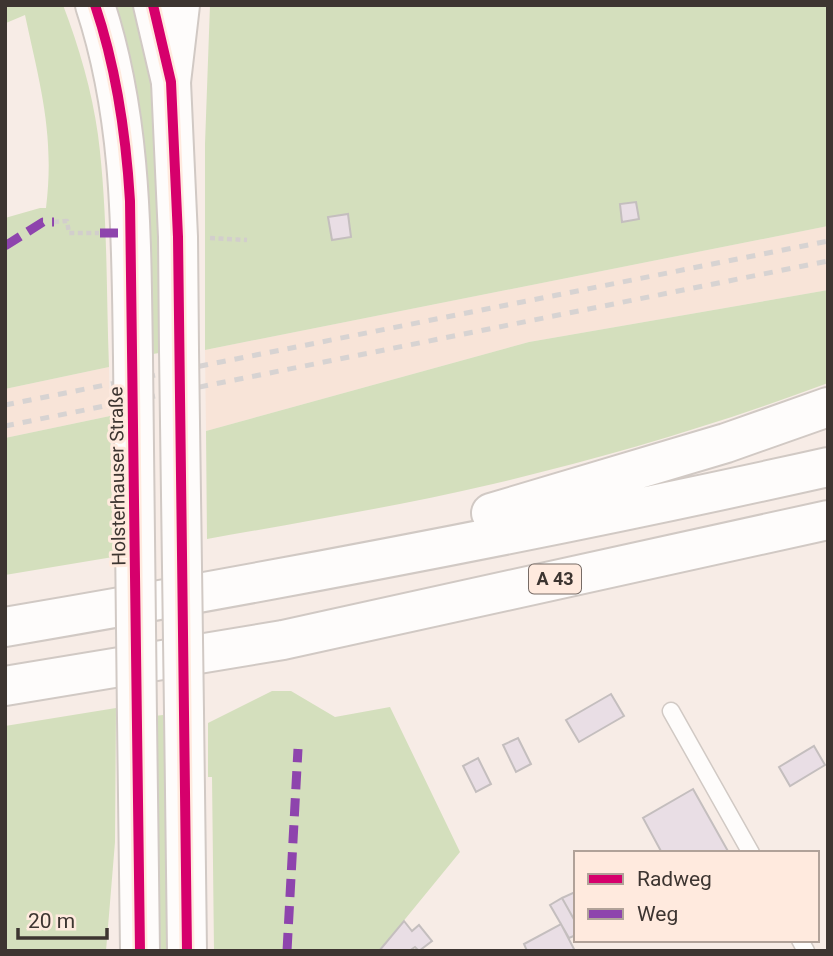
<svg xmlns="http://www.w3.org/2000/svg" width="833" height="956" font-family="Roboto,sans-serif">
<rect width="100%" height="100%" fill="#f7ece6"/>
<path fill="#f8e4d8" d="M828,226v64l-299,52 -323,89 -1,-81z
M109,367l1,49 -105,22v-49z"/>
<path fill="#d4dfbd" d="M5,5h58c16,42 29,86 35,130 10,77 8,155 11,232l-104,22c0,-14 4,-24 0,-38v-133l35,-10h6c9,-73 -6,-123 -21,-193l-19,8z
M112,5h23l18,72 12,275 -18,3z
M210,5h618v221l-623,124v-206z
M828,290v93c-109,41 -221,74 -335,101 -94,22 -191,38 -286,55l-1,-108 323,-89z
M110,416l3,141 -108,18v-137z
M272,691h19l44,26 55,-10 70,145 -81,99h-165l-2,-174h-4v-54z
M116,708l-1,134 -9,109h-101v-225z
M172,714l-1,237h-16l-1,-235z"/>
<path fill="#e9dee5" stroke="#c4bebe" stroke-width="2" d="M636,202l3,17 -17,3 -2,-18z
M348,214l3,23 -19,3 -4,-23z
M611,694l13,22 -45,26 -13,-22z
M518,738l13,26 -15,8 -13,-27z
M814,746l11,19 -35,21 -11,-19z
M478,758l13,26 -15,8 -13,-26z
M693,789l36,64h-67l-19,-35z
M575,892l1,2v29l-14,-25z
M562,898l14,25v12l-7,3 -19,-33z
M404,921l8,10 7,-6 13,16 -13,10 -4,-4 -6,4h-30z
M561,924l14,27h-48l-3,-7z"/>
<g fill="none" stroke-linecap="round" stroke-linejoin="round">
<defs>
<path id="lane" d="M671,711l80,142
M800,940l6,11"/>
<path id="secondary" d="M95,5c38,115 36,233 38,353
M153,5l18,77 7,155 1,113
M184,712l3,239
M137,718l3,233"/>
<path id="highway" d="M171,82l9,-77
M491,513l235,-70 102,-36
M5,627c275,-47 550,-99 823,-160
M5,686l278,-46 545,-120"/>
</defs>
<use href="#lane" stroke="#d1c9c4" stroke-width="19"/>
<use href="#secondary" stroke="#d1c9c4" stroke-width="42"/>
<use href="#highway" stroke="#d1c9c4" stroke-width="42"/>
<path stroke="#d2cecc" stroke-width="4.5" stroke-dasharray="5 3.5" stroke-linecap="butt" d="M54,222l13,-1 2,12h30
M210,238l37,2"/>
<use href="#lane" stroke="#fefcfb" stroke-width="16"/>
<use href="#secondary" stroke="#fefcfb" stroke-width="38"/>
<use href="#highway" stroke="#fefcfb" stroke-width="38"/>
<path stroke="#d7d3d2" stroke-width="5" stroke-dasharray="9 9" stroke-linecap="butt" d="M5,405l823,-164
M5,426l823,-165"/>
<defs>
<path id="secondary-bridge" d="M179,350l5,362
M133,358l4,360"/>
</defs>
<use href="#secondary-bridge" stroke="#d1c9c4" stroke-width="42" stroke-linecap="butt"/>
<use href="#secondary-bridge" stroke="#fefcfb" stroke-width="38"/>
<path stroke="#8e44ad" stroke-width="9" stroke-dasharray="18 9" stroke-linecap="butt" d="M100,233h31
M5,246l38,-24h11
M287,951l11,-202"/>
<defs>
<path id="cycleway" d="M95,5c22,65 31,129 35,196l10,750
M153,5l18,77 7,155 9,714"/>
</defs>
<use href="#cycleway" stroke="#ffeade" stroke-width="15"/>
<use href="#cycleway" stroke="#d6006c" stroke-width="10"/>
</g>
<g text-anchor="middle" stroke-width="6" stroke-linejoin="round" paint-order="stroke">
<rect fill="#ffeade" stroke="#776b65" stroke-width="2" x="529" y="564.5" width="52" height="29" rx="5"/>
<g font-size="18" font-weight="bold" fill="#3d3531">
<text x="555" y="585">A 43</text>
</g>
<g font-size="19" fill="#3d3531" stroke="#ffeade">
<text transform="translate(117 476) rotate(-91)" y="7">Holsterhauser Straße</text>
</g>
</g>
<rect width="833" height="956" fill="none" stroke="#3d3531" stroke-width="14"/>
<rect x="574" y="851" width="245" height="91" fill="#ffeade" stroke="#b1a299" stroke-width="2"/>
<rect x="588" y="874" width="35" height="10" fill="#d6006c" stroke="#b1a299" stroke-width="2"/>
<text x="637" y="886" font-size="21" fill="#3d3531">Radweg</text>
<rect x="588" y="909" width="35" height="10" fill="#8e44ad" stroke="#b1a299" stroke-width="2"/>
<text x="637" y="921" font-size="21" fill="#3d3531">Weg</text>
<path d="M18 928v10h89v-10" fill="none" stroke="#3d3531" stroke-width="3.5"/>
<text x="28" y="928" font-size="21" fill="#3d3531" stroke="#ffeade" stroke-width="5" paint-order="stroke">20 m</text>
</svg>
